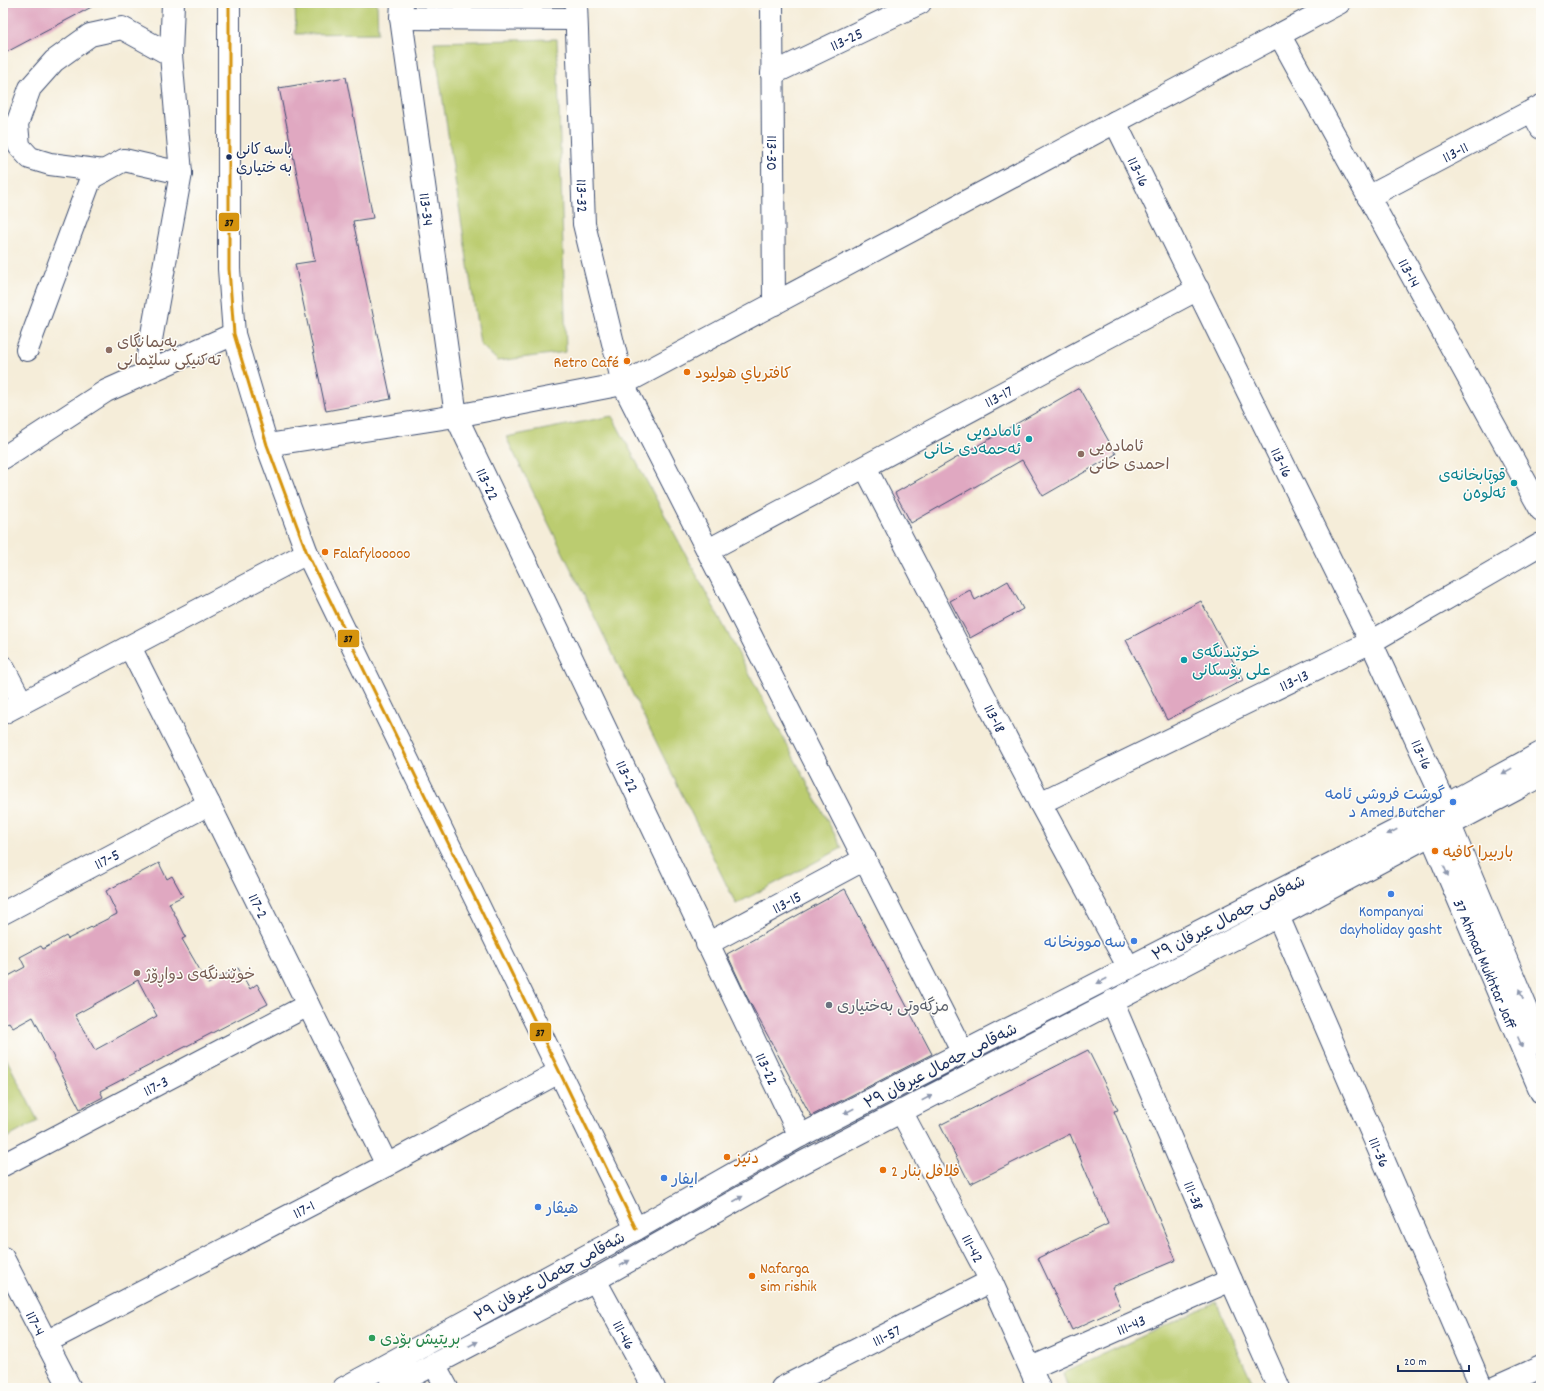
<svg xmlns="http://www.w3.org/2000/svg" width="1544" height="1391" font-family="Dekko,'Playpen Sans Arabic',sans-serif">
<rect width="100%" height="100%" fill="#fdfcf7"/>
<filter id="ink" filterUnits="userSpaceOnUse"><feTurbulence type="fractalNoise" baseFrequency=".025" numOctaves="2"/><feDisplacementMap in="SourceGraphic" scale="8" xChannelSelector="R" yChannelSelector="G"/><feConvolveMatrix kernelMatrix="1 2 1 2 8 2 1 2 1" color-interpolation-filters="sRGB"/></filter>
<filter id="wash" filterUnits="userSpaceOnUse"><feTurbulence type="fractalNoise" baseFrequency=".012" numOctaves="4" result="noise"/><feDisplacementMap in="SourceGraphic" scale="16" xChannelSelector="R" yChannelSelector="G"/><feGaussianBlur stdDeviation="0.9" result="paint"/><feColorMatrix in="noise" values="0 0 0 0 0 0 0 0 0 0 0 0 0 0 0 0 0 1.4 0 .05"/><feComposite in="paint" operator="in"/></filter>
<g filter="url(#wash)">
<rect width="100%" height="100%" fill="#f5edd9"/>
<path fill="#bbcc6f" stroke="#6b7e66" d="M295,3h82l1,30 -82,1z
M557,39l9,313 -68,9 -18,-17 -46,-302z
M612,416l230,432 -106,56 -230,-467z
M3,1052l35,69 -35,19z
M1216,1302l39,86h-187l-5,-15z"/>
<g id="blocks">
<path fill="#e0a8c1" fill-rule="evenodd" d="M3,3h96l-96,51z
M346,77l27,141 -20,3 38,178 -65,12 -31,-147 20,-3 -36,-173z
M1079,388l37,66 -73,42 -21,-36 -111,63 -16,-30z
M1008,581l15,28 -53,29 -20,-37 20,-11 5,10z
M1201,601l42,79 -76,40 -41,-80z
M159,863l8,16 5,-3 11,20 -14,7 17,34 -4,2 26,45 30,-16 12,21 7,-5 11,20 -168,87 3,6 -23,12 -47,-92 -20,11 -4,-6 -6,3v-46l22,-12 -5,-10 21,-11 2,3 23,-13 2,3 49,-25 -11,-23zM138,980l19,36 -62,34 -20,-35z
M845,889l87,165 -121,62 -64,-119 -20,-43z
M1088,1050l30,60 -4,1 62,149 -64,27 9,20 -49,23 -34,-72 70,-34 -38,-90 -100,50 -30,-59z"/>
</g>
</g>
<g filter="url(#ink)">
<use href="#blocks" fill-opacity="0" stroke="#3c4c70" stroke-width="1"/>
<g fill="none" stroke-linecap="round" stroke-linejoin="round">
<defs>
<g id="minor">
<path d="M229,3v266l5,65 33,111 40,108 329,676"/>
<path id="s1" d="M402,3l-1,15 55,398 344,720"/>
<path id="s2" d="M576,3l8,221 39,160 340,669"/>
<path id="s3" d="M772,3l2,301"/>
<path d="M401,18l175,1"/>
<path id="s4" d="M1280,36l261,474"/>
<path id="s5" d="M772,74l148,-71"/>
<path d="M1532,111l9,17"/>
<path id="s6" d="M1115,122l256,520 75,163"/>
<path d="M104,171l-54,-7 -20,-6 -11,-12 -2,-22 13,-36 24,-27 36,-26 32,-7 49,27"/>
<path id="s7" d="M1368,197l173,-91"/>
<path d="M27,350l64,-172 33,-18 57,13"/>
<path d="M145,373l36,-200 -10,-118 2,-52"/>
<path d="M267,445l189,-29 167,-32 716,-381"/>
<path d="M3,458l103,-67 128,-57"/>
<path id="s8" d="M865,467l175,336 89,165"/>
<path id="s9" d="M714,547l484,-258"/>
<path id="s10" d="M130,647l79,157 178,361"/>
<path d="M3,667l19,36"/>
<path d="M3,713l304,-160"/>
<path id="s11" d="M1040,803l331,-161 170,-98"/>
<path d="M1450,825l91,218"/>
<path id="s12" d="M1431,835l110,257"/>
<path id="s13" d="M3,913l206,-109"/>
<path id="s14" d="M1278,916l204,472"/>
<path id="s15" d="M707,944l158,-85"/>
<path id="s16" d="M1112,1001l119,279 48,108"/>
<path id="s17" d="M901,1111l90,170 48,107"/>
<path id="s18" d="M3,1165l305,-160"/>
<path id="s19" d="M3,1258l67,130"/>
<path id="s20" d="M595,1280l59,108"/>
<path id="s21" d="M46,1342l341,-177 172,-93"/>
<path d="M434,1364l13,24"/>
<path id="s22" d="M1031,1368l200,-88"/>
<path id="s23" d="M782,1388l209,-107"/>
<path d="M1494,1388l47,-21"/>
</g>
<path id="major" d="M344,1388l292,-159 164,-93 646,-331 95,-52
M389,1388l206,-108 207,-117 476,-247 263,-140"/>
</defs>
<use href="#minor" stroke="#3c4c70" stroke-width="24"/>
<use href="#major" stroke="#3c4c70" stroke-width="24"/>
<use href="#minor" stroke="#fff" stroke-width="22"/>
<use href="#major" stroke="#fff" stroke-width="22"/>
<defs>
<path id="bus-1" d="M229,3v266l5,65 33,111 40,108 329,676"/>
</defs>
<use href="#bus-1" stroke="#fdfcf7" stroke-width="6"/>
<use href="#bus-1" stroke="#d6940e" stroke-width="3"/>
</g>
<defs><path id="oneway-solid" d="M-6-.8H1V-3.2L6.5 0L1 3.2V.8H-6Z"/></defs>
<g fill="#8d97ae">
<use href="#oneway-solid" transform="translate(1507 771) rotate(151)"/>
<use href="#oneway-solid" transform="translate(1392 832) rotate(153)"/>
<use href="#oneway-solid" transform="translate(1446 871) rotate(67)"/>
<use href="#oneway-solid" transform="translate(1102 981) rotate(153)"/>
<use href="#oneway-solid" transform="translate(1521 994) rotate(-113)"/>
<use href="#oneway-solid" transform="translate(1520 1042) rotate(67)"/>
<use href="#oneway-solid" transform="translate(927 1098) rotate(-27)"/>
<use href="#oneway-solid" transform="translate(849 1111) rotate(153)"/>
<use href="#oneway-solid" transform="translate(738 1199) rotate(-30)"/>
<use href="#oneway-solid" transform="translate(625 1263) rotate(-30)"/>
<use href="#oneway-solid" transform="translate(473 1344) rotate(-27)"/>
</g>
</g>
<circle fill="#1b2f5e" stroke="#fdfcf7" stroke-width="1.5" cx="229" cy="157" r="3.5"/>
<g fill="#8d6e63" stroke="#fdfcf7" stroke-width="1.5">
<circle cx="109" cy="350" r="4"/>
<circle cx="1081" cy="454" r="4"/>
<circle cx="137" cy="973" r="4"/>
</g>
<g fill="#e8710a" stroke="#fdfcf7" stroke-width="1.5">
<circle cx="627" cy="361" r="4"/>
<circle cx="687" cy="372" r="4"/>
<circle cx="325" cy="552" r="4"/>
<circle cx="1435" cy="851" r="4"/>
<circle cx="727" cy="1157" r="4"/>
<circle cx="883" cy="1170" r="4"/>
<circle cx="752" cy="1276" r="4"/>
</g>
<g fill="#0f9aa8" stroke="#fdfcf7" stroke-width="1.5">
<circle cx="1029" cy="439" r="4"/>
<circle cx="1514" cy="483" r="4"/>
<circle cx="1184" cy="660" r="4"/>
</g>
<g fill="#3f7fe0" stroke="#fdfcf7" stroke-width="1.5">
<circle cx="1453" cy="802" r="4"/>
<circle cx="1391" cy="894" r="4"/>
<circle cx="1134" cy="941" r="4"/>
<circle cx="664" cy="1178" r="4"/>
<circle cx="538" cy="1207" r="4"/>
</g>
<circle fill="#6b7280" stroke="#fdfcf7" stroke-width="1.5" cx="829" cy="1005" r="4"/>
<circle fill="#2e9e5b" stroke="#fdfcf7" stroke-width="1.5" cx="372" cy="1338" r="4"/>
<g text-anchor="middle" stroke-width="3" stroke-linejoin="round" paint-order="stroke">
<g font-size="15" fill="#1b2f5e" stroke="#fdfcf7" text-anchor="start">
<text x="236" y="154">باسه كانى<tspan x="236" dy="18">به ختيارى</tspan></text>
</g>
<g font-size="16" fill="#1b2f5e" stroke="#fdfcf7">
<text dy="6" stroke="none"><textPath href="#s5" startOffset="82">113-25</textPath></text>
<text dy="6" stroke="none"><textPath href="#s7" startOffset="98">113-11</textPath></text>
<text dy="6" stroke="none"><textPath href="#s3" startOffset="150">113-30</textPath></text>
<text dy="6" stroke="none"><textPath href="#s6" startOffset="55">113-16</textPath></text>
<text dy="6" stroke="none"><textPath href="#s2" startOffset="193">113-32</textPath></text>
<text dy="6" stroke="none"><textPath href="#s1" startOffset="208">113-34</textPath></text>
<text dy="6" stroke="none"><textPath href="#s4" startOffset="270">113-14</textPath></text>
<text dy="6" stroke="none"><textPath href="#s9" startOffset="322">113-17</textPath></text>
<text dy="6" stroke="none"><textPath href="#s6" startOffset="379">113-16</textPath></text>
<text dy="6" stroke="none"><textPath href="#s1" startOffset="492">113-22</textPath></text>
<text dy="6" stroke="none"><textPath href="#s11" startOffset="282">113-13</textPath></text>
<text dy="6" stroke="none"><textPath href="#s8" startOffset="283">113-18</textPath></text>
<text dy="6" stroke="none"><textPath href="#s6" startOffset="703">113-16</textPath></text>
<text dy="6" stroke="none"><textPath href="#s1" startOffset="816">113-22</textPath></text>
<text dy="6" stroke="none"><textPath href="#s13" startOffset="117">117-5</textPath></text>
<text dy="6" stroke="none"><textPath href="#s15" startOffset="90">113-15</textPath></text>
<text dy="6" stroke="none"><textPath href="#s10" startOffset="289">117-2</textPath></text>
<text transform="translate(1228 917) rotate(-27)" y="6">شەقامی جەمال عیرفان ٣٩</text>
<text dy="6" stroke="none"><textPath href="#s12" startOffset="140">37 Ahmad Mukhtar Jaff</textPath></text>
<text transform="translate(940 1065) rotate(-27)" y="6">شەقامی جەمال عیرفان ٣٩</text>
<text dy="6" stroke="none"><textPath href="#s1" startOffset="1140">113-22</textPath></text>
<text dy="6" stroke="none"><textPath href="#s18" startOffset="172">117-3</textPath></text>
<text dy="6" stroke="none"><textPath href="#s14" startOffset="257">111-36</textPath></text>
<text dy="6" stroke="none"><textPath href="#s16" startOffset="211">111-38</textPath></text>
<text dy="6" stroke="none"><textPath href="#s21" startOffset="290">117-1</textPath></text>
<text dy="6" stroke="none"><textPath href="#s17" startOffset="155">111-42</textPath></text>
<text transform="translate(549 1276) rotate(-29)" y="6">شەقامی جەمال عیرفان ٣٩</text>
<text dy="6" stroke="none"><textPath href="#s19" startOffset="73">117-4</textPath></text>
<text dy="6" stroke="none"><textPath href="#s22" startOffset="109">111-43</textPath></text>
<text dy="6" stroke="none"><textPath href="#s20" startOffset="62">111-46</textPath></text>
<text dy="6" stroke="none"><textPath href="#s23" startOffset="117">111-57</textPath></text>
</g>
<g font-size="16" fill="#785e54" stroke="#fdfcf7" text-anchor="start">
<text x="117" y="347">پەیمانگای<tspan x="117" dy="18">تەکنیکی سلێمانی</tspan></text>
<text x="1089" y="451">ئامادەیی<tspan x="1089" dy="18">احمدی خانی</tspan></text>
<text x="145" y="979">خوێندنگەی دواڕۆژ</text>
</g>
<g font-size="16" fill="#c56008" stroke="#fdfcf7" text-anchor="start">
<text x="619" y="367" text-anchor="end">Retro Café</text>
<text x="695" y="378">كافترياي هوليود</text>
<text x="333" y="558">Falafylooooo</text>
<text x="1443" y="857">باربيرا كافيه</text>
<text x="735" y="1163">دنيز</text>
<text x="891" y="1176">فلافل بنار 2</text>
<text x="760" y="1273">Nafarga<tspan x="760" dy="18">sim rishik</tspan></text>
</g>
<g font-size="16" fill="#0d838f" stroke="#fdfcf7" text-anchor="end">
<text x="1021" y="436">ئامادەیی<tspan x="1021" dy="18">ئەحمەدی خانی</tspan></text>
<text x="1506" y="480">قوتابخانەی<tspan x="1506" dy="18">ئەڵوەن</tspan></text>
<text x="1192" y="657" text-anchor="start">خوێندنگەی<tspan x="1192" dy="18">علی بۆسکانی</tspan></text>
</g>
<g font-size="16" fill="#366cbe" stroke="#fdfcf7" text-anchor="end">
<text x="1445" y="799">گوشت فروشی ئامه<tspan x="1445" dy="18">د Amed Butcher</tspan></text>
<text x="1391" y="916" text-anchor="middle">Kompanyai<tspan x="1391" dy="18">dayholiday gasht</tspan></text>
<text x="1126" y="947">سه موونخانه</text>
<text x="672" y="1184" text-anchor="start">ايفار</text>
<text x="546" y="1213" text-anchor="start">هيڤار</text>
</g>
<g font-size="16" fill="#5b616d" stroke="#fdfcf7" text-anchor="start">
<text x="837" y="1011">مزگەوتی بەختیاری</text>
</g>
<g font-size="16" fill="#27864d" stroke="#fdfcf7" text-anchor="start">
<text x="380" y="1344">بریتیش بۆدی</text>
</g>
</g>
<g stroke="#fdfcf7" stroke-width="1.5">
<rect x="218" y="212" width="22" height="20" rx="4" fill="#d6940e"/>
<rect x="337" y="629" width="23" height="19" rx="4" fill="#d6940e"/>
<rect x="529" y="1022" width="23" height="20" rx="4" fill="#d6940e"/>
</g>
<g font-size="11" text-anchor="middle" font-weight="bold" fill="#111">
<text x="229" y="226">37</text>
<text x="348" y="642">37</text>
<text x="540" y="1036">37</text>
</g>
<rect width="1544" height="1391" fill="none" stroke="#fdfcf7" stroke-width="16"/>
<path d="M1398 1365v6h71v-6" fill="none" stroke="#1b2f5e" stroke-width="2"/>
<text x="1404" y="1365" font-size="12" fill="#1b2f5e" stroke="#fdfcf7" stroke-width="3" paint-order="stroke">20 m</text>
</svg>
